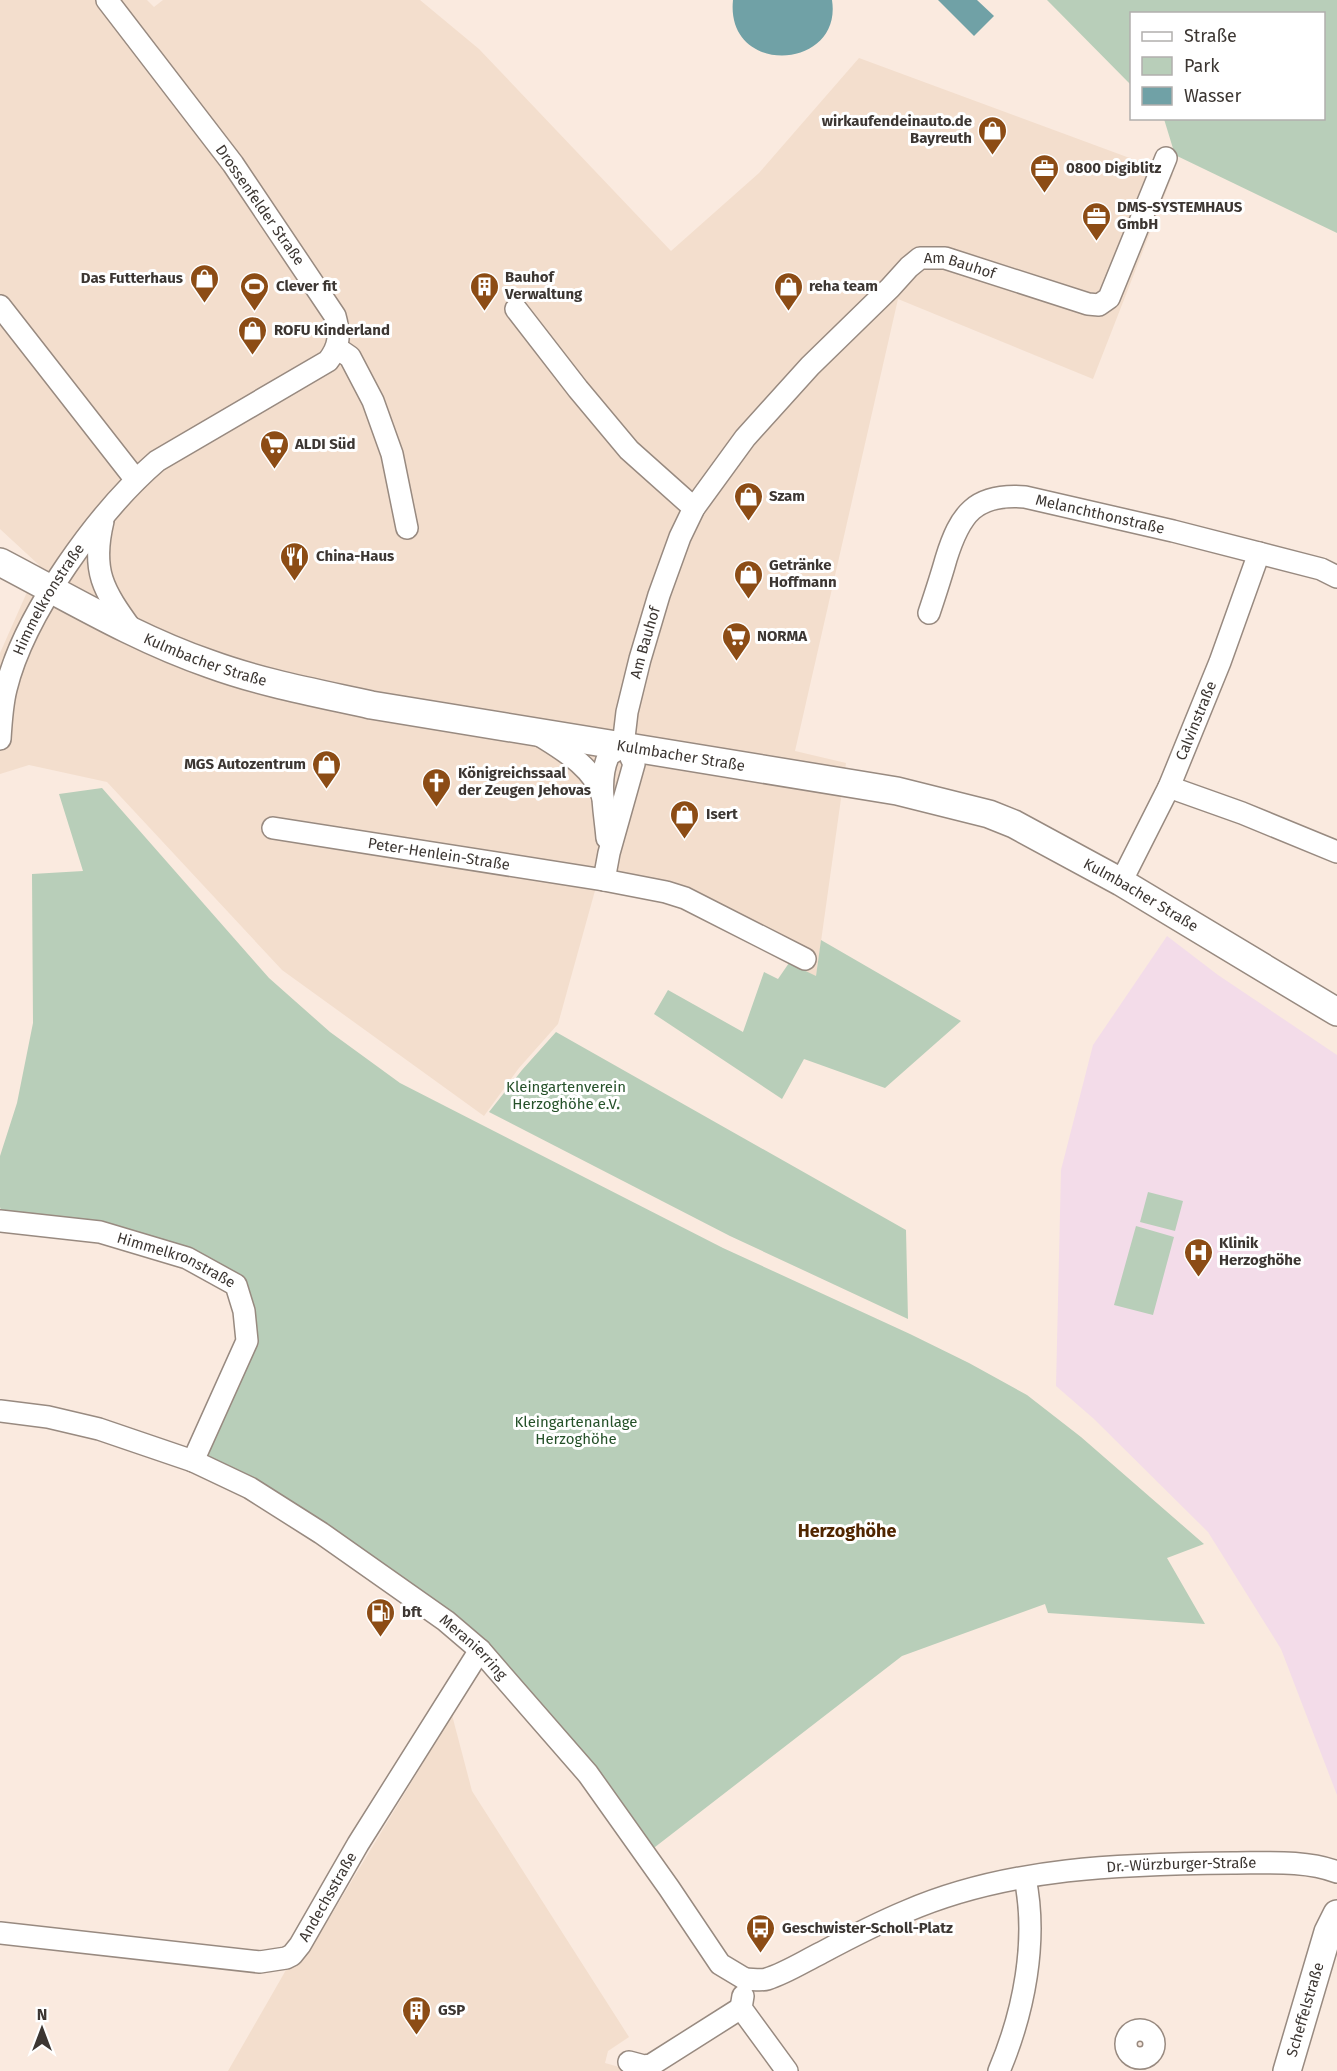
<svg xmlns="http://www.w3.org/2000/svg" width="1337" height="2071" font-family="'Fira Sans',sans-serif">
<rect width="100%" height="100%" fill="#faeadf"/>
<path fill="#f3decd" d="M0,0h147l7,7 9,-7h257l59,49 192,202 88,-78 100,-115 314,116 -80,205 -195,-80 -103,452 51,12 -30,214 -151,-77 -69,-13 -38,137 -39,44 -35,48 -202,-146 -175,-188 -78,-17 -29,9v-121l39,-88 -39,-36z
M452,1715l20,76 157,246 -21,14 -3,12 18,5 -1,3h-394l62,-108 17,-8z"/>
<path fill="#f3dce9" d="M1167,936l51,39 119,80v740l-56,-146 -73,-117 -114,-113 -38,-33 5,-216 32,-125z"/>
<path fill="#b8ceb9" d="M1047,0h290v233l-162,-78 -11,-36 160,-1v-104h-192l-1,71z
M102,788l167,190 61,54 70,51 323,165 187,86 59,29 58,32 54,42 123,107 -37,14 38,66 -157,-11 -3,-9 -143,52 -256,198 -166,-204 -287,-189 54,-120 -11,-56 -49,-27 -183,-36 -4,-15v-51l17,-53 16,-80 -1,-149 51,-3 -24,-77z
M821,940l140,81 -76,67 -81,-29 -22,40 -128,-85 14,-24 75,42 21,-60 14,7 11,-16 27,13z
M556,1032l350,198 2,89 -178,-83 -241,-124 33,-42z
M1148,1192l35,9 -8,30 -35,-9z
M1136,1226l38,11 -21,78 -39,-10z"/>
<path fill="#70a1a6" d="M733,0h99c11,71 -107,77 -99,0z
M938,0h39l17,16 -20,20z"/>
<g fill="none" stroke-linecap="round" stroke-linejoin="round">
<defs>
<g id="minor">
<path d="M0,306l136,174"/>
<path d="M516,309l62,80 51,61 65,58"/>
<path d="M337,348l13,9 23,44 19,53 15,74"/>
<path d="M103,521c-12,50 0,69 29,109"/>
<path id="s1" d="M929,613c6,-18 12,-36 17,-54 14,-45 29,-66 79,-62l148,34 148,38 16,8"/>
<path d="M539,735c24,15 56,33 64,63"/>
<path id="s2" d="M0,739c1,-17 2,-34 6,-50 18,-75 93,-178 151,-228l171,-100c12,-15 12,-27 7,-45l-102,-152 -126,-164"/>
<path id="s3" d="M623,746l4,-34 13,-53 19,-64 21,-58 14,-29 51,-70 65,-72 80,-78 19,-21 11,-9h25l143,46 11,1 10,-7 57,-140"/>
<path d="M1169,787l73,26 95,39"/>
<path id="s4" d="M273,828l331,52 62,12 19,6 120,61"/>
<path d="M607,838c-2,-26 -10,-59 2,-83l14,-9"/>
<path d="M604,880l5,-27 25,-89 -6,-13 -5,-5"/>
<path id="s5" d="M1121,882l48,-95 51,-125 39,-109"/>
<path id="s6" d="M0,1221l100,11 87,26 49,27 8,26 3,30 -54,120"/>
<path id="s7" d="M0,1411l48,6 51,12 94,32 57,27 71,45 125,88 34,29 108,124 81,114 51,76 25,15"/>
<path id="s8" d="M0,1933l260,29 26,-4 6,-3 8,-10 58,-101 122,-194"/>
<path id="s9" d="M745,1979c7,0 16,2 22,0 19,-6 36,-17 54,-26 28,-15 57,-30 86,-42 102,-44 216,-47 326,-48 34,0 73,-3 104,9"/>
<path d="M743,1996l-2,12 46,63"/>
<circle cx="1140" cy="2044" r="14"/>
<path d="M629,2062l15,4 7,-1 90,-57"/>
<path d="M999,2071c25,-59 39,-130 26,-193"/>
</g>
<g id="major">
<path id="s10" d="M0,562c69,36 137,77 210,102 52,19 107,29 161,41l526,86 92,23 25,10 107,58 216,130"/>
<path id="s11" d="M1287,2071l41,-139 9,-18"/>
</g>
</defs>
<use href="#minor" stroke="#988a80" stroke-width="24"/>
<use href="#major" stroke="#988a80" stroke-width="30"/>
<use href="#minor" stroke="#fff" stroke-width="21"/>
<use href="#major" stroke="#fff" stroke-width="27"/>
</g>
<defs>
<symbol id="shop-pin" viewBox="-11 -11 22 30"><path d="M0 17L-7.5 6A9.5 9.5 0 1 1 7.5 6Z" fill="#8c4c15" stroke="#fff"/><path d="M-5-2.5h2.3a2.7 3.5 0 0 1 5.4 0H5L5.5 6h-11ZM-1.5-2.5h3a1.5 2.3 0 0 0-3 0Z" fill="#fff"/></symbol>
<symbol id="office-pin" viewBox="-11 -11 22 30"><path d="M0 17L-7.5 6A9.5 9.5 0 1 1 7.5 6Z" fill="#8c4c15" stroke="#fff"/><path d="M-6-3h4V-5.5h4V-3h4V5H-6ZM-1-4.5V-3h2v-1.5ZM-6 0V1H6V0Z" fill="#fff"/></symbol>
<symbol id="stadium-pin" viewBox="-11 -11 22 30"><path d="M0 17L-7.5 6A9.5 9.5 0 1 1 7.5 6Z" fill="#8c4c15" stroke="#fff"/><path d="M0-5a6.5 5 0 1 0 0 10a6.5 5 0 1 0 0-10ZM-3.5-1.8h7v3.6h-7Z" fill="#fff"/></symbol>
<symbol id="building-pin" viewBox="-11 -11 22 30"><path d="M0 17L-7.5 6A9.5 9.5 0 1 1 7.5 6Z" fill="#8c4c15" stroke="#fff"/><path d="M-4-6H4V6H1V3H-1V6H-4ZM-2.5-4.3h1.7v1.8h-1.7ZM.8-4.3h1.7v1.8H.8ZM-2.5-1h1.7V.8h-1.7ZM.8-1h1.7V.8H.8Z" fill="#fff"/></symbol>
<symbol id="supermarket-pin" viewBox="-11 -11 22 30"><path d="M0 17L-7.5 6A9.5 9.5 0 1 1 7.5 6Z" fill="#8c4c15" stroke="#fff"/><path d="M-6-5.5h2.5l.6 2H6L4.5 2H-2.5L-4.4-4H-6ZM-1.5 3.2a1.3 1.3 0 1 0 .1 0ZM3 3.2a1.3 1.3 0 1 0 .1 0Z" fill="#fff"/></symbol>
<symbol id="restaurant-pin" viewBox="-11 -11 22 30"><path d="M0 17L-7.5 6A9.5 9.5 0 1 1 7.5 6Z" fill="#8c4c15" stroke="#fff"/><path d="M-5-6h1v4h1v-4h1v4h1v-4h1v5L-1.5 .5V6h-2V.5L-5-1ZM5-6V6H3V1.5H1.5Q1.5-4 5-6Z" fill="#fff"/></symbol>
<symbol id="church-pin" viewBox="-11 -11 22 30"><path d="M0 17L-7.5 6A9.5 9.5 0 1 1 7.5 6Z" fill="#8c4c15" stroke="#fff"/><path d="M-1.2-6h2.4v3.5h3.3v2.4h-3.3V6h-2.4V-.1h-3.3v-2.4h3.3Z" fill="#fff"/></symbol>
<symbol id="hospital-pin" viewBox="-11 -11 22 30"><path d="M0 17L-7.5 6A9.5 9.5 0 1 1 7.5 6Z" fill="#8c4c15" stroke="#fff"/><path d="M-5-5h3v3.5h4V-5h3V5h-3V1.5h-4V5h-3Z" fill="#fff"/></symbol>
<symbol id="fuel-pin" viewBox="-11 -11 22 30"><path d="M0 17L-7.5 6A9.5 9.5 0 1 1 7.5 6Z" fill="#8c4c15" stroke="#fff"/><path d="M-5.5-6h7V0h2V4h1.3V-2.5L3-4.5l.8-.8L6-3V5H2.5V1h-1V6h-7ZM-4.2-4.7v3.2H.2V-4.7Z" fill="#fff"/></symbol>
<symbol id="bus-pin" viewBox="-11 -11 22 30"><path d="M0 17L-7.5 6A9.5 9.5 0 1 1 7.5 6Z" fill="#8c4c15" stroke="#fff"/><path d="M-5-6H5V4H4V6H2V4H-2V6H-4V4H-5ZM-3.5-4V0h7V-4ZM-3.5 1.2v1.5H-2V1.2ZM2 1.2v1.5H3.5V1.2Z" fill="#fff"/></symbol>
</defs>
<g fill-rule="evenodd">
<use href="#shop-pin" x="976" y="114" width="33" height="45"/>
<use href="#office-pin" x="1028" y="152" width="33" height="45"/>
<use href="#office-pin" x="1080" y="200" width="33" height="45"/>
<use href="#shop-pin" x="188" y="262" width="33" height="45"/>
<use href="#stadium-pin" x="238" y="270" width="33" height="45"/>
<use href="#building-pin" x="468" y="270" width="33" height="45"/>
<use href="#shop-pin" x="772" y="270" width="33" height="45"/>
<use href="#shop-pin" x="236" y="314" width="33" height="45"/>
<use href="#supermarket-pin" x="258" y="428" width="33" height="45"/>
<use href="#shop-pin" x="732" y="480" width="33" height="45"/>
<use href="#restaurant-pin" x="278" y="540" width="33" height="45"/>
<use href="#shop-pin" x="732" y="558" width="33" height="45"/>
<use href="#supermarket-pin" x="720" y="620" width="33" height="45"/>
<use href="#shop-pin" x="310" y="748" width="33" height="45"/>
<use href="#church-pin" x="420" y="766" width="33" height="45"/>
<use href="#shop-pin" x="668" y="798" width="33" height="45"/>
<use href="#hospital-pin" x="1182" y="1236" width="33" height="45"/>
<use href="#fuel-pin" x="364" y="1596" width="33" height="45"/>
<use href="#bus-pin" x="744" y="1912" width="33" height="45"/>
<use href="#building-pin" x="400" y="1994" width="33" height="45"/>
</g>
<g text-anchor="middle" stroke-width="6" stroke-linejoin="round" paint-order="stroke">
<g font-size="15" font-weight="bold" fill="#3c3632" stroke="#fff" text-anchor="start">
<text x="972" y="126" text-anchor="end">wirkaufendeinauto.de<tspan x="972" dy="17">Bayreuth</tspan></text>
<text x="1066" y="173">0800 Digiblitz</text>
<text x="1117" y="212">DMS-SYSTEMHAUS<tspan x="1117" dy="17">GmbH</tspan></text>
<text x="505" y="282">Bauhof<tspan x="505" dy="17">Verwaltung</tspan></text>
<text x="183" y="283" text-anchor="end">Das Futterhaus</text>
<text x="276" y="291">Clever fit</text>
<text x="809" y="291">reha team</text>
<text x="274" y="335">ROFU Kinderland</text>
<text x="295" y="449">ALDI Süd</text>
<text x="769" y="501">Szam</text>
<text x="316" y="561">China-Haus</text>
<text x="769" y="570">Getränke<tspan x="769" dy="17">Hoffmann</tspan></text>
<text x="757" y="641">NORMA</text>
<text x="306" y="769" text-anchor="end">MGS Autozentrum</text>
<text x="458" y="778">Königreichssaal<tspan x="458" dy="17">der Zeugen Jehovas</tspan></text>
<text x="706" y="819">Isert</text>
<text x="1219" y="1248">Klinik<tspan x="1219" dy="17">Herzoghöhe</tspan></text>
<text x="402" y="1617">bft</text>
<text x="782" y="1933">Geschwister-Scholl-Platz</text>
<text x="438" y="2015">GSP</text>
</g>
<g font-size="15" fill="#3c3632" stroke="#fff">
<text transform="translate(260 205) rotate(55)" y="5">Drossenfelder Straße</text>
<text dy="5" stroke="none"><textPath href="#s3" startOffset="628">Am Bauhof</textPath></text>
<text dy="5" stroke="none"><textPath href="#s1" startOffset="246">Melanchthonstraße</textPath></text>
<text dy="5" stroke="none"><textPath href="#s2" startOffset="150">Himmelkronstraße</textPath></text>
<text dy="5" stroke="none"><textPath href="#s3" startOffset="106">Am Bauhof</textPath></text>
<text dy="5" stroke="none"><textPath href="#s10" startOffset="228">Kulmbacher Straße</textPath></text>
<text dy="5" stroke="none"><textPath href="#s5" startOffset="178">Calvinstraße</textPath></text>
<text dy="5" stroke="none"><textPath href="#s10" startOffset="714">Kulmbacher Straße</textPath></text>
<text dy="5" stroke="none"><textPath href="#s4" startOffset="168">Peter-Henlein-Straße</textPath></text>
<text dy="5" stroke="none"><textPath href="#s10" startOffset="1200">Kulmbacher Straße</textPath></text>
<text dy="5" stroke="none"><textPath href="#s6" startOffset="182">Himmelkronstraße</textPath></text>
<text dy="5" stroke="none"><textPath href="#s7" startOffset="538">Meranierring</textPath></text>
<text dy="5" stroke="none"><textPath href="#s9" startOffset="458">Dr.-Würzburger-Straße</textPath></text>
<text dy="5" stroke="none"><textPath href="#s8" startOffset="363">Andechsstraße</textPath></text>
<text dy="5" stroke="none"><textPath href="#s11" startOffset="64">Scheffelstraße</textPath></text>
</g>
<g font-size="15" fill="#255129" stroke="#fff">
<text x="566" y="1092">Kleingartenverein<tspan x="566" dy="17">Herzoghöhe e.V.</tspan></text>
<text x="576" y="1427">Kleingartenanlage<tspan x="576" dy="17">Herzoghöhe</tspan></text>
</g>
<g font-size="18" font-weight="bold" fill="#512600" stroke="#fff">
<text x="847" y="1537">Herzoghöhe</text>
</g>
</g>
<rect x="1130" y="12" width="195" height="108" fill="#ffffff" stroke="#b1afad" stroke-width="1.5"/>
<rect x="1142" y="32" width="30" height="9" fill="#ffffff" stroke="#b1afad" stroke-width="1.5"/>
<text x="1184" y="42" font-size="18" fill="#3c3632">Straße</text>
<rect x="1142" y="57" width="30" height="18" fill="#b8ceb9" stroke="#b1afad" stroke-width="1.5"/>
<text x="1184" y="72" font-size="18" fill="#3c3632">Park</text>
<rect x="1142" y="87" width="30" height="18" fill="#70a1a6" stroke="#b1afad" stroke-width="1.5"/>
<text x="1184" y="102" font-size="18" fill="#3c3632">Wasser</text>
<g transform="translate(42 2029)" stroke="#ffffff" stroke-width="4.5" paint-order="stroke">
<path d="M0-4.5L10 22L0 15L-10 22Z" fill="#3c3632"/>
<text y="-9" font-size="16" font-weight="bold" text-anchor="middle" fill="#3c3632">N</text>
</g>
</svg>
